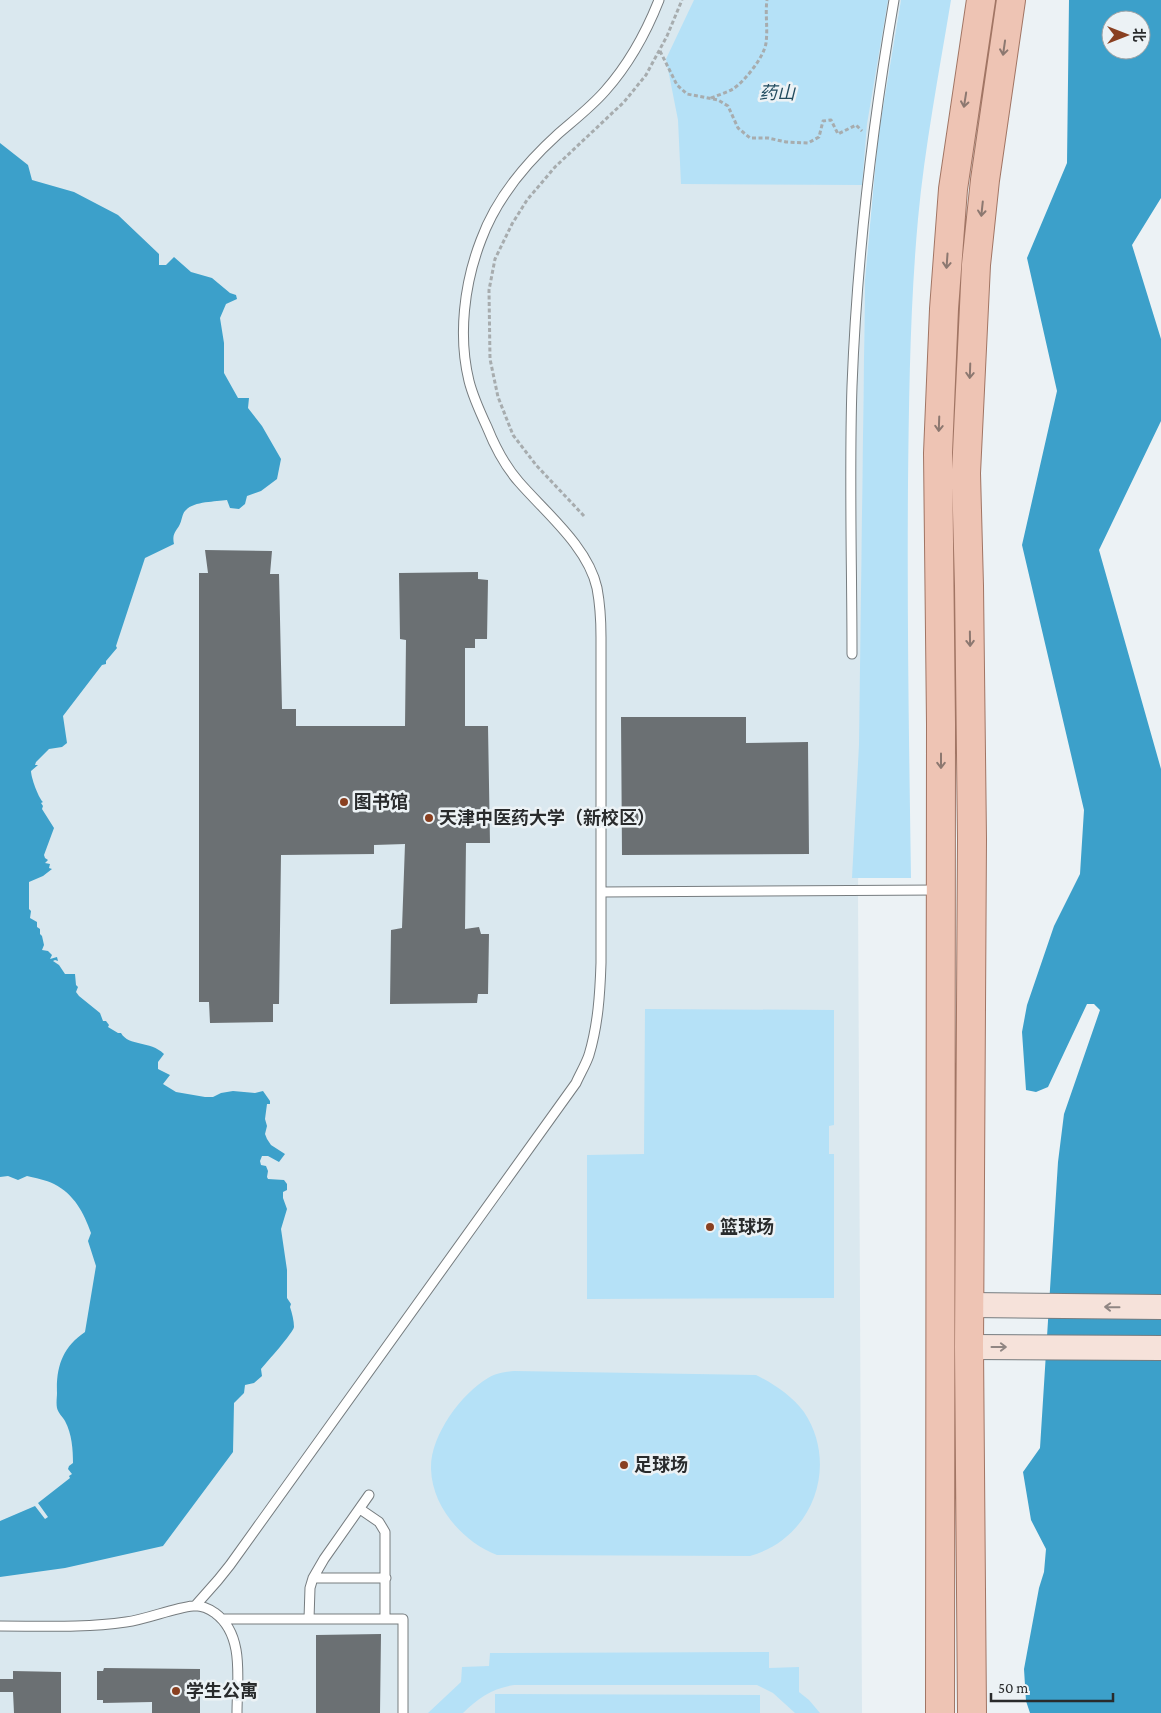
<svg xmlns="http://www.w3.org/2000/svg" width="1161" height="1713" font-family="'Crimson Pro','Noto Sans SC',serif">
<rect width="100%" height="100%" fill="#ecf2f5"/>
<path fill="#dae8ef" d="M0,0h901l-26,154 -10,126 -7,611 4,822h-862z"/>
<path fill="#b5e1f7" d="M694,0h194l-21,124 -5,61 -181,-1 -3,-64 -12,-61z
M901,0h50c-12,73 -26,145 -33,219 -8,88 -9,177 -10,265 -1,131 1,263 3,394h-59l7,-133 6,-465 13,-143z
M645,1009l189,1v115l-5,1v28h5v144l-247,1v-144l57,-1z
M514,1371l242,4c18,9 36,21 48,37 36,54 8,127 -54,144l-253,-1c-34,-13 -65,-48 -66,-86 -1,-33 30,-75 57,-91 8,-5 17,-6 26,-7z
M769,1652v16l30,-1v25l10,8 11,13h-25l-22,-20 -16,-8h-243c-21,3 -36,13 -51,28h-35l33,-31 1,-15 27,-1 1,-13z
M495,1694l265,1v18h-265z"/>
<path fill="#3ca0ca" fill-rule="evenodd" d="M1069,0h92v198l-29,47 29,94v82l-62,129 62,219v944h-131l-4,-12 -2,-32 15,-81 5,-16 2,-23 -15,-29 -8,-48 17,-24 18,-286 6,-48 36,-104 -6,-6h-7l-39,83 -12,5 -10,-2 -4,-58 5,-27 27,-79 26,-52 4,-64 -62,-265 35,-154 -30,-133 40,-95zM1111,20h30v30h-30z
M0,143l28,22 4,15 42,12 44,23 41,39v11h7l8,-8 17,15 21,6 18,15 6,2 1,4 -11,5 -6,14 4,25v30l14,25h11l-1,10 14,18 19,33 -4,20 -16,12 -14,5 -2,8 -6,5 -9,-1 -3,-8c-12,2 -34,1 -42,11 -3,3 -3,10 -6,15 -4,6 -7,9 -5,18l-29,14 -29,88 1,2 -11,13v3l-4,1 -39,51 4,27 -5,4 -13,2 -13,13 -1,3h3l-7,6c0,6 7,26 12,31l-2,1 2,3 -1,3 12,19 -10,27 1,3 3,2 -3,3 5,1 -1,4 3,1 -9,7 -14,6v27l2,2 -1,7 7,4v5l3,2v5l2,2 2,9 -2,5 6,1 4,4 -2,4 7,-2 1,4 -3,-1 -2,1 6,4 6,9h10l1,11 2,2 -2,5 3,4 21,17 3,8h3l3,4 -1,2 10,6h3c8,14 29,7 43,21l-6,8v7l12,6 -7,9 13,8 29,5h8l8,-4 12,-2 22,2 8,-2 7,10v3h-3l-2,15 2,7 -2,8 2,5 4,6 14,9 -6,8 -11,-6h-6l-2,5 1,4 5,1 2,5 -1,6 1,2 16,1 3,4v6l-4,2v6l4,11 -6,20 6,41v28l4,6 -1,3c2,6 4,14 4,20 -1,6 -27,35 -33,42l1,7 -8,7 -9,2 -1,8 -10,10 -1,49 -70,94 -98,22 -65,9v-56l35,-15 10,13 3,-2 -10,-14 32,-25 -1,-2 3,-2 -4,-5 1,-3 4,-3c0,-13 -1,-29 -8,-42 -2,-4 -7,-8 -8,-13 -1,-5 0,-11 0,-15 -1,-27 6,-46 28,-61l11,-66 -8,-25 3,-8c-7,-20 -17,-39 -37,-49 -8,-4 -19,-6 -27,-8l-9,4 -10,-4 -8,1z"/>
<path fill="#6b7073" d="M205,550l67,1 -2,23h9l3,135h14v17h109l1,-86 -6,-1 -1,-66 79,-1v7l10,1 -1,59h-12v9h-10v78h23l2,117h-24l-1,86 14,-2 2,7h8l-1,60h-10l-1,9 -87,1 1,-74 11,-2 3,-84 -31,1v9l-93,1 -2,149h-6v18l-63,1 -1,-21h-10v-429h9z
M621,717h125v26l62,-1 1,112 -187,1z
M381,1634l-1,79h-64v-78z
M104,1668l96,1v44h-48v-11l-49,1v-3h-6v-29h6z
M13,1671l48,1v41h-47l-1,-21h-13v-13h13z"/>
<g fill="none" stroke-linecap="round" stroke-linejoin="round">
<defs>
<path id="service" d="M852,654c0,-89 -3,-179 0,-268 5,-130 20,-258 42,-386
M601,892l337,-2
M360,1509l19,13 6,10v87
M313,1578h73
M195,1606l23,-26 12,-15 346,-482c4,-9 10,-19 13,-28 9,-30 11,-61 12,-92v-326c0,-16 -1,-33 -4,-49 -9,-41 -51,-75 -78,-106 -14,-16 -24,-35 -32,-55 -7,-15 -14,-30 -18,-46 -11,-45 -5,-97 12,-141 15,-41 45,-77 77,-106 16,-14 33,-27 47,-43 24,-27 41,-58 54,-91
M223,1619h180v94
M309,1619l1,-31 3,-10 11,-19 45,-64
M0,1626c42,0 85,2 126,-4 22,-3 47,-14 67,-16 8,-1 16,3 22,7 30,22 22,67 22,100"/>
<path id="secondary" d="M970,1305l191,2
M969,1347l192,1"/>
<path id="primary" d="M940,1713l1,-989 -3,-271 6,-144 9,-120 28,-189
M972,1713l-3,-366 3,-508 -3,-253 -3,-113 10,-208 9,-85 26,-180"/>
</defs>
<use href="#service" stroke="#767c7f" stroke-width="11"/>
<use href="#secondary" stroke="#767c7f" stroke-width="26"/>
<use href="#primary" stroke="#a17564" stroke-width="30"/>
<path stroke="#a7acae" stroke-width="3" stroke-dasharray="4 2.5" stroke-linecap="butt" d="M660,51l17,34 10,9 31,6 10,6 10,22 12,10h18l18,4 22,1 11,-6 4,-16 8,-1 7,14 18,-9 6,6
M711,98c7,-3 15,-5 22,-9 12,-8 31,-32 33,-46 2,-15 -1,-29 1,-43
M584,516l-48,-51 -23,-30 -15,-38 -8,-38 -1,-69 6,-31 17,-35 15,-24 28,-33 69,-65 22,-27 21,-39 15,-36"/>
<use href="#service" stroke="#fff" stroke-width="9"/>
<use href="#secondary" stroke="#f6e2da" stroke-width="24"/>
<use href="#primary" stroke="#eec4b4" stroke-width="28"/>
</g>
<defs><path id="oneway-shaft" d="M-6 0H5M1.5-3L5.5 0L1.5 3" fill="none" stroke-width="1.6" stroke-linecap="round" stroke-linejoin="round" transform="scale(1.25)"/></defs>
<g stroke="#8c7870">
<use href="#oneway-shaft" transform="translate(1004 48) rotate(98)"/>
<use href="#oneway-shaft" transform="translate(965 100) rotate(99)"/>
<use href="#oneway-shaft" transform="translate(982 209) rotate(96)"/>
<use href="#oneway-shaft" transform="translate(947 261) rotate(94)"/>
<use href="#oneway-shaft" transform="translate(970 371) rotate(92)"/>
<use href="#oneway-shaft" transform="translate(939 424) rotate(92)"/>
<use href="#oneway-shaft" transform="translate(970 639) rotate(89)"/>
<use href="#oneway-shaft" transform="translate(941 761) rotate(90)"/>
</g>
<g stroke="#908683">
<use href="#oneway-shaft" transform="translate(1112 1307) rotate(-179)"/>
<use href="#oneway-shaft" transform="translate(999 1347)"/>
</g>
<g fill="#894021" stroke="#ecf2f5" stroke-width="2">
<circle cx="344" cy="802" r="5"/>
<circle cx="429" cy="818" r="5"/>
<circle cx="710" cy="1227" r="5"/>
<circle cx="624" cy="1465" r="5"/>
<circle cx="176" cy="1691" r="5"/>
</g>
<g text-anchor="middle" stroke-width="5" stroke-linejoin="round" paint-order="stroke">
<g font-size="18" font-style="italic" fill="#224c5f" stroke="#ecf2f5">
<text x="777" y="99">药山</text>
</g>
<g font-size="18" font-weight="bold" fill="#292b2c" stroke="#ecf2f5" text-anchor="start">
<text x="354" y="808">图书馆</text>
<text x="439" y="824">天津中医药大学（新校区）</text>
<text x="720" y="1233">篮球场</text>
<text x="634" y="1471">足球场</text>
<text x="186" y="1697">学生公寓</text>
</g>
</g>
<g transform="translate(1126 35) rotate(90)"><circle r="24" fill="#ecf2f5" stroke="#9ea2a5"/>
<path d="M0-4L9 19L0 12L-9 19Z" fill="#894021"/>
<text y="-8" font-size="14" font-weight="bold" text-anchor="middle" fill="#292b2c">北</text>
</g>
<path d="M991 1693v8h122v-8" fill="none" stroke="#292b2c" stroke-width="2.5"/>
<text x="998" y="1693" font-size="15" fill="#292b2c" stroke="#ecf2f5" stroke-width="4" paint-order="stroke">50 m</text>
</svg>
